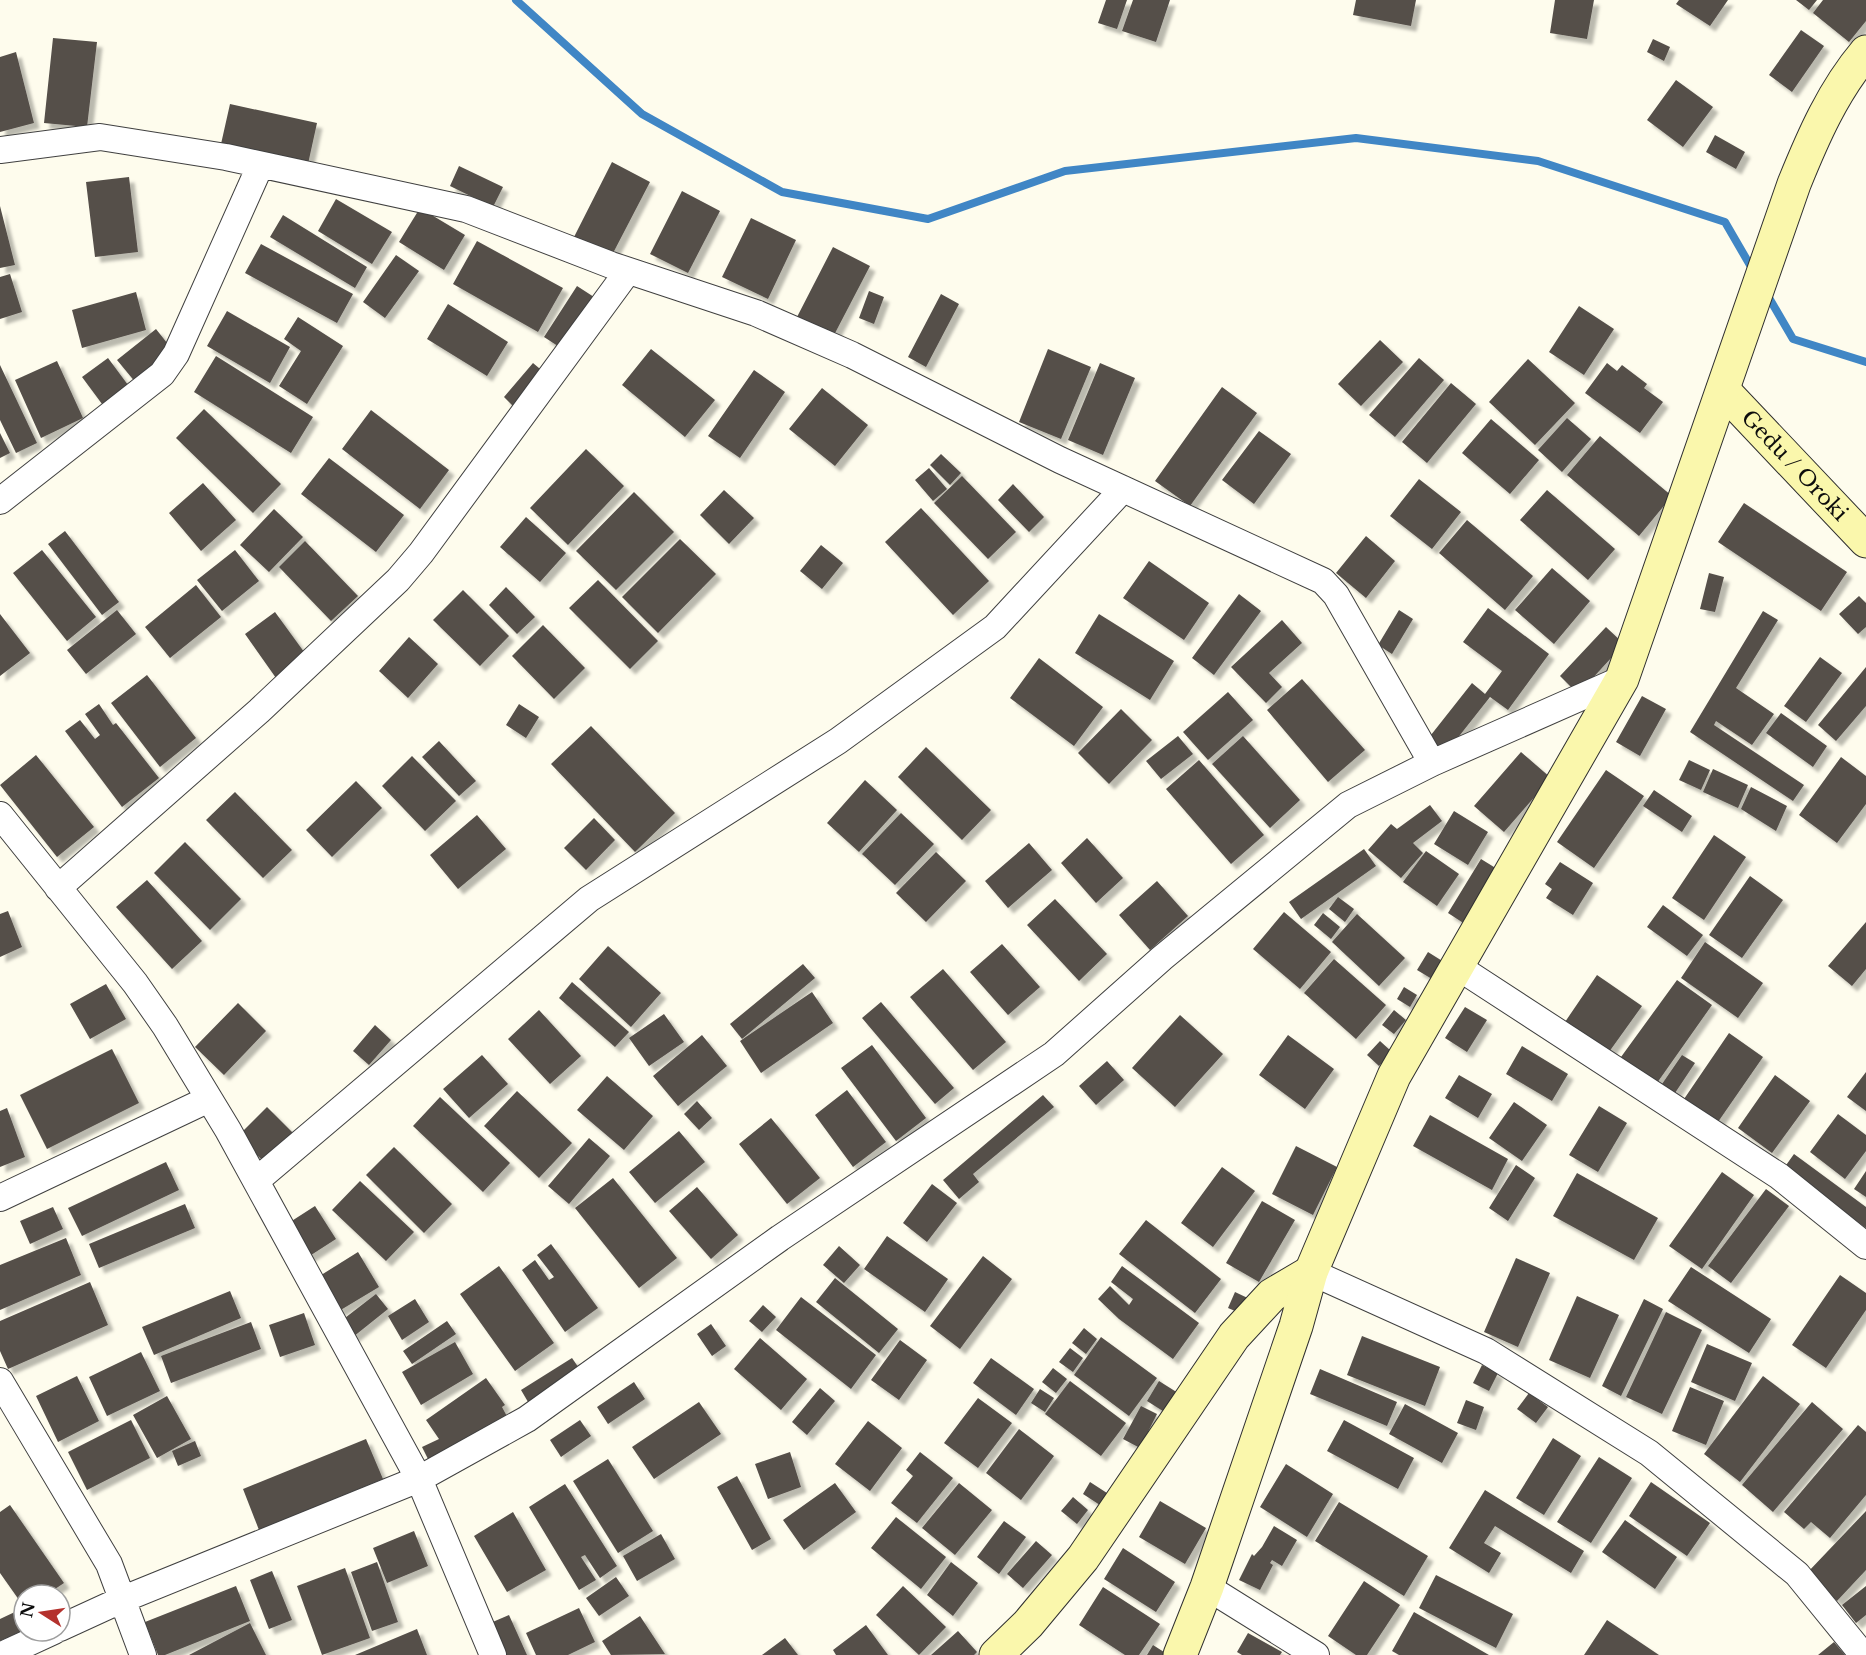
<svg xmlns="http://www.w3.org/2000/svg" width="1866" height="1655" font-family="'Libre Baskerville',serif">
<defs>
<filter id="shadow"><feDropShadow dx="5.5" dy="5.5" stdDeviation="1.5" flood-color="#0004"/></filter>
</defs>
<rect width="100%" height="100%" fill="#fefced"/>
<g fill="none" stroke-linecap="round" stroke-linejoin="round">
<path stroke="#4086c5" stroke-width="8" d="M516,0l126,114 140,78 146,27 137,-48 291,-33 182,23 187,61 29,50
M1765,291l28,48 73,23"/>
</g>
<path fill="#554f4a" filter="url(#shadow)" d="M1106,0h21l-10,29 -19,-6z
M1133,0h37l-14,42 -34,-11z
M1356,0h60l-5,26 -58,-11z
M1555,0h39l-7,39 -37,-6z
M1679,0h49l-18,26 -34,-22z
M1796,0h21l-8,10z
M1823,0h43v21l-17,21 -36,-29z
M1801,30l23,16 -32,46 -23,-17z
M53,38l44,4 -10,85 -43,-4z
M1653,39l17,8 -6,14 -17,-9z
M16,52l18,71 -34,9v-75z
M1676,80l37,27 -30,40 -36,-27z
M230,104l87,19 -9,41 -87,-20z
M1715,135l30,17 -9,17 -30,-17z
M612,162l38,20 -39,75 -37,-20z
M459,166l44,21 -10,20 -43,-21z
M129,177l9,75 -43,5 -9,-75z
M682,191l38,20 -32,62 -38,-19z
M336,199l56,33 -20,32 -54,-33z
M0,206l15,59 -15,3z
M420,208l45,27 -21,35 -45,-28z
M283,215l84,52 -12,21 -85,-51z
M751,218l45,22 -28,59 -46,-22z
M477,241l86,47 -25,44 -85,-48z
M261,244l92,50 -16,29 -92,-50z
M833,247l37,19 -37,71 -36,-20z
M396,255l23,16 -34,47 -22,-16z
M10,274l12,38 -22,7v-42z
M577,286l20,13 -33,51 -20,-13z
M869,291l15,6 -10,27 -15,-6z
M136,292l10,38 -64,18 -10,-38z
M941,294l18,10 -33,63 -18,-10z
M448,304l60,38 -21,34 -60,-37z
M1579,306l35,23 -30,46 -35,-23z
M227,311l63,36 -20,36 -63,-37z
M298,317l45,29 -36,58 -28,-18 22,-35 -17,-12z
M156,329l19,24 -39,30 -19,-23z
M1380,340l23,22 -42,44 -23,-22z
M651,349l64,51 -30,37 -63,-52z
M1048,349l43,18 -30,72 -42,-17z
M216,356l97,61 -22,36 -97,-61z
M108,358l23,31 -26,19 -23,-31z
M1419,358l25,22 -49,57 -26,-22z
M1528,359l47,44 -40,42 -46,-43z
M57,361l26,57 -42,20 -26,-58z
M533,363l13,11 -30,35 -12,-12z
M1100,363l35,15 -32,77 -35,-15z
M1607,363l10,8 5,-6 25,19 -3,4 19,14 -23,31 -55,-40z
M0,365l37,78 -21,10 -16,-33z
M754,370l31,22 -45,66 -32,-22z
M1451,383l25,21 -49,59 -25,-21z
M1222,387l35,26 -67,93 -35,-25z
M822,388l46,37 -33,41 -46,-37z
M204,409l77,75 -28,29 -77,-75z
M371,410l78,60 -29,39 -78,-60z
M1567,418l24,21 -29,33 -24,-22z
M1491,419l48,41 -29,34 -48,-41z
M1259,431l32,23 -37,50 -32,-24z
M0,433l10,20 -10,5z
M1600,436l72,60 -33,40 -72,-61z
M586,449l38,37 -56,59 -38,-37z
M941,454l20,19 -11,12 -20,-20z
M329,458l75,57 -28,37 -75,-58z
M929,468l18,21 -14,12 -18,-21z
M962,476l54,56 -28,27 -54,-56z
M1419,479l42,33 -29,37 -42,-33z
M203,483l33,37 -35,31 -32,-38z
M1013,484l31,33 -15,15 -31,-32z
M724,490l30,28 -25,26 -29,-29z
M1547,490l68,59 -27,31 -68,-60z
M634,492l40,40 -58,58 -40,-39z
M1744,503l103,69 -26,39 -103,-69z
M921,508l68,73 -36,34 -68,-73z
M274,509l29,28 -34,35 -29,-27z
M526,517l40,36 -26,29 -40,-35z
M1467,520l66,56 -28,34 -66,-57z
M65,531l54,71 -17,13 -54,-71z
M1366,536l29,25 -29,37 -30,-25z
M680,539l36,35 -58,59 -36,-36z
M305,541l53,55 -27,25 -52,-54z
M821,545l22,18 -21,26 -22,-18z
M42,550l54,67 -29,24 -54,-68z
M235,550l24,31 -37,30 -25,-31z
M1149,561l60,42 -25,37 -61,-42z
M1552,568l38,33 -36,43 -39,-34z
M1709,573l15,4 -9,35 -15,-3z
M598,580l60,61 -28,28 -61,-61z
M196,585l25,32 -51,41 -25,-31z
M506,587l29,30 -18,17 -28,-29z
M463,590l46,46 -29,30 -47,-46z
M1239,594l22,17 -47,64 -22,-17z
M1859,596l7,7v24l-8,7 -19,-20z
M1488,608l61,46 -41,56 -18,-13 -45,57 -18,-14 45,-57 13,11 17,-23 -39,-29z
M117,610l19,24 -50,40 -19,-24z
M1399,610l14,9 -21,35 -14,-9z
M1763,611l15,9 -42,68 38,26 -22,31 -36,-24 -2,4 90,60 -11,16 -103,-69z
M275,612l32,44 -31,22 -31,-44z
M0,614l30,39 -30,23z
M1099,614l75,47 -24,39 -75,-47z
M1282,620l20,23 -33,30 13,14 -16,16 -35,-36z
M543,625l42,43 -31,31 -42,-43z
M1606,627l18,17 -46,50 -18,-18z
M409,637l29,27 -30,34 -29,-27z
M1820,657l22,16 -36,49 -22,-16z
M1039,658l64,49 -29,39 -64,-48z
M1866,667v39l-30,35 -18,-16z
M147,675l49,63 -36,29 -49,-64z
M1302,679l63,71 -37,32 -61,-72z
M1228,692l25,28 -45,40 -25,-28z
M1642,696l24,13 -26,47 -24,-14z
M99,704l14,21 3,-2 43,55 -37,29 -57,-76 15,-11 15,19 5,-4 -15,-21z
M519,704l20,13 -13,21 -20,-13z
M1121,709l31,31 -43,44 -31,-31z
M1781,713l46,33 -14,21 -47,-34z
M591,726l84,87 -40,39 -84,-88z
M1178,736l15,18 -32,25 -15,-18z
M1243,736l57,64 -30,28 -58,-64z
M439,741l37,40 -17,15 -37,-39z
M926,747l65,63 -29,30 -64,-63z
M1521,752l30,26 -47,54 -30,-26z
M36,755l58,72 -37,30 -57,-72z
M412,756l44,45 -31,30 -43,-45z
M1841,757l25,19v28l-29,39 -38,-28z
M1199,760l65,75 -33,29 -65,-75z
M1689,760l21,10 -9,20 -22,-10z
M1713,769l35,16 -10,23 -35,-16z
M1606,770l38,26 -50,72 -37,-26z
M865,780l32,30 -38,42 -32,-29z
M356,781l26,27 -50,49 -26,-27z
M1751,787l36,19 -11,25 -35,-22z
M1654,790l38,26 -10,16 -39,-26z
M235,792l57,58 -29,28 -57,-58z
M1430,805l12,16 -29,22 10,10 -22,25 -33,-28 23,-26 6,5z
M1454,811l34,21 -20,33 -34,-21z
M901,813l33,31 -39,41 -33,-31z
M477,815l29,34 -48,40 -28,-34z
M594,818l21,22 -29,30 -22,-22z
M1714,835l32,22 -42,63 -32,-22z
M1087,838l36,40 -27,25 -35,-40z
M185,842l56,57 -31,31 -56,-57z
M1029,843l23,27 -44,38 -23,-27z
M1364,849l12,17 -75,53 -12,-17z
M1426,851l33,23 -22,32 -34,-24z
M936,852l30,29 -40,41 -30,-29z
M1481,859l21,13 -34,54 -20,-13z
M1560,862l33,21 -20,32 -27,-17 6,-9 -7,-5z
M1750,876l33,24 -41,58 -33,-23z
M147,880l55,61 -30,28 -56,-62z
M1157,881l31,35 -38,34 -31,-35z
M1338,897l16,12 -9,13 -16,-13z
M1055,899l52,55 -28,27 -52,-56z
M1663,905l40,30 -16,21 -40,-29z
M8,911l14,36 -22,10v-43z
M1284,912l47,40 -31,37 -47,-40z
M1323,913l17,14 -9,12 -17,-14z
M1357,914l48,44 -26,28 -47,-44z
M1866,922v47l-14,17 -24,-20z
M1705,942l58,41 -25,35 -57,-40z
M1002,944l38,43 -32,28 -38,-43z
M608,946l53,47 -30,34 -52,-48z
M1428,952l19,12 -10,18 -20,-12z
M1334,959l52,46 -30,34 -52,-46z
M803,964l12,14 -73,61 -12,-15z
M943,969l63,73 -33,28 -63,-73z
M1597,975l45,31 -33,46 -44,-30z
M1677,980l35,25 -55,78 -36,-26z
M572,982l57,50 -14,15 -56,-49z
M106,984l20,35 -36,20 -20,-35z
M1404,987l13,8 -7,12 -13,-8z
M812,992l21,31 -72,50 -21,-32z
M881,1002l73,86 -19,16 -73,-86z
M238,1003l28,28 -42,44 -29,-28z
M1465,1007l22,13 -20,32 -22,-14z
M539,1010l42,46 -31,28 -42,-45z
M1394,1010l12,10 -12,14 -12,-9z
M664,1014l20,28 -35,24 -20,-28z
M1180,1015l43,39 -48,53 -43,-39z
M375,1025l16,15 -22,25 -16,-14z
M1729,1033l34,24 -45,65 -34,-23z
M702,1035l25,31 -49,40 -25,-30z
M1288,1035l46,34 -29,40 -46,-34z
M1380,1041l12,11 -13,14 -12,-11z
M872,1045l54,73 -30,23 -55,-73z
M1522,1046l46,28 -16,27 -46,-27z
M112,1049l27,54 -92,46 -27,-54z
M482,1055l26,29 -39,34 -26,-29z
M1682,1055l13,8 -20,30 -13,-9z
M1107,1061l17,19 -28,25 -17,-19z
M1866,1072v39l-19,-14z
M1459,1075l33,19 -14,24 -33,-20z
M1775,1075l35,26 -38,52 -34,-25z
M607,1076l46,40 -29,34 -47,-40z
M847,1090l39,52 -33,25 -38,-52z
M517,1091l55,52 -33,35 -55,-52z
M1043,1095l11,12 -81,67 6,8 -20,17 -16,-19z
M440,1097l70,66 -27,29 -70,-66z
M697,1101l15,17 -13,12 -15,-16z
M1514,1102l33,23 -25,36 -33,-23z
M1599,1106l28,17 -29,49 -29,-17z
M267,1107l28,28 -28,30 -29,-29z
M7,1108l18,49 -25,10v-56z
M1838,1114l28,21v16l-21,28 -35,-27z
M1430,1115l78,44 -16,31 -79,-44z
M771,1118l49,60 -33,26 -48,-60z
M679,1131l26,31 -50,41 -26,-31z
M589,1138l21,18 -41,48 -21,-18z
M1296,1146l41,21 -24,48 -41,-21z
M394,1147l58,57 -28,29 -58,-58z
M1794,1154l72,53v21l-82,-60z
M166,1162l13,28 -97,46 -14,-28z
M1516,1165l19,13 -27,43 -19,-13z
M1222,1167l33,24 -42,56 -32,-24z
M1866,1171v26l-12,-8z
M1722,1172l32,23 -52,74 -33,-23z
M1577,1173l81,45 -24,42 -81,-44z
M613,1178l64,80 -38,30 -64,-80z
M360,1181l54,51 -28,29 -54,-51z
M932,1184l25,19 -30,39 -24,-19z
M697,1187l41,48 -27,24 -42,-48z
M1766,1189l23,17 -58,77 -23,-17z
M1262,1201l33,19 -36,62 -33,-19z
M185,1204l10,24 -96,40 -10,-24z
M315,1206l21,33 -28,18 -21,-33z
M53,1207l10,22 -33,15 -10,-23z
M1146,1220l75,59 -26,34 -76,-59z
M887,1236l61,43 -23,33 -61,-43z
M66,1238l15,37 -81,35v-45z
M551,1244l47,64 -33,24 -43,-62 13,-10 14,20 5,-3 -17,-22z
M839,1246l21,19 -16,18 -21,-18z
M358,1252l21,35 -40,24 -21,-34z
M983,1256l29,23 -52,70 -30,-23z
M1516,1258l34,15 -32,74 -34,-15z
M499,1266l55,77 -39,28 -55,-77z
M1122,1266l77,57 -26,36 -54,-40 -21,-20 12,-13 19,19 4,-6 -22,-17z
M1691,1267l80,52 -22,34 -81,-52z
M1840,1275l26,18v17l-40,58 -34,-23z
M835,1278l63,51 -19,24 -63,-51z
M90,1282l18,43 -100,44 -8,-18v-30z
M230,1291l11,27 -87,37 -12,-28z
M1235,1292l19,9 -7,15 -19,-8z
M376,1294l12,15 -35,28 -12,-16z
M1577,1296l42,19 -29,63 -41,-18z
M801,1297l75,58 -25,34 -75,-59z
M415,1299l14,23 -27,18 -14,-24z
M1644,1299l19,10 -42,87 -19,-10z
M763,1305l13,12 -14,15 -13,-11z
M1666,1312l36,18 -40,84 -36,-17z
M304,1313l11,32 -35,12 -11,-32z
M447,1321l9,13 -44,30 -9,-13z
M251,1322l10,27 -90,34 -10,-27z
M711,1324l15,22 -14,10 -15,-22z
M1084,1328l13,11 -11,15 -14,-11z
M1362,1336l78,31 -15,39 -78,-31z
M1101,1337l56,41 -28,38 -55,-41z
M760,1338l47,41 -26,31 -47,-41z
M900,1340l27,20 -28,40 -28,-20z
M455,1342l18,32 -52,31 -19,-33z
M1707,1344l45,19 -17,38 -44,-19z
M1070,1348l13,10 -10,14 -14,-10z
M141,1352l19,39 -53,25 -18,-39z
M572,1358l11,16 -52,33 -10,-17z
M991,1358l43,31 -18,26 -43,-32z
M1482,1365l16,8 -9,18 -16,-8z
M1053,1368l14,11 -11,14 -14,-11z
M1320,1369l77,33 -10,24 -77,-32z
M77,1376l22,45 -41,21 -22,-46z
M1763,1376l37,28 -60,78 -36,-28z
M486,1378l19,27 -3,2 9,17 -80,41 -9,-18 17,-8 -13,-19z
M1070,1381l56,42 -25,33 -56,-42z
M1159,1381l19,12 -12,20 -19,-12z
M634,1382l11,17 -37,25 -11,-17z
M1690,1387l34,14 -18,44 -34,-14z
M820,1388l15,13 -28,34 -15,-13z
M1040,1389l14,9 -9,14 -14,-9z
M1529,1393l19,14 -12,16 -19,-14z
M167,1396l24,43 -34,19 -24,-43z
M978,1398l34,25 -34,45 -34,-25z
M1466,1400l18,7 -8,23 -19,-7z
M699,1402l22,32 -67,45 -22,-32z
M1812,1402l31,27 -70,83 -31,-27z
M1405,1404l53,29 -16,30 -53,-29z
M1141,1406l16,8 -17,34 -17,-9z
M131,1420l19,38 -63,32 -19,-38z
M580,1420l11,16 -30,21 -11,-17z
M1344,1420l70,38 -16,31 -71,-38z
M868,1421l34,27 -32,43 -35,-27z
M1858,1425l8,7v63l-36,43 -19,-16 -7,7 -20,-17z
M1019,1429l35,27 -33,44 -35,-27z
M1553,1438l28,18 -37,59 -28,-17z
M366,1439l17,40 -124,51 -16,-41z
M195,1441l6,15 -23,10 -6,-15z
M790,1452l11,35 -33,12 -13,-35z
M920,1452l33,26 -36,45 -26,-20 22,-27 -7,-6z
M1599,1457l33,21 -41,65 -34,-21z
M608,1459l45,72 -35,22 -45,-72z
M1286,1464l47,30 -26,43 -47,-30z
M737,1476l34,63 -19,11 -35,-63z
M1090,1482l20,13 -7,12 -20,-13z
M1651,1482l59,41 -23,33 -58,-40z
M835,1483l21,29 -52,38 -21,-30z
M959,1483l33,27 -37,45 -33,-27z
M565,1484l52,82 -17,12 -15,-23 -4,2 15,23 -17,10 -50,-83z
M1485,1490l99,61 -13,22 -76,-47 -11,17 17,10 -12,20 -40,-25z
M1073,1497l15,13 -11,14 -16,-13z
M1160,1501l46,27 -21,36 -46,-27z
M1339,1502l89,54 -24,40 -89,-55z
M10,1505l54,78 -18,12h-22v12l-24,-34v-61z
M1866,1511v59l-29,31 -30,-28z
M513,1512l33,58 -39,22 -33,-56z
M896,1517l50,40 -25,32 -50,-41z
M1625,1520l52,37 -22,32 -53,-37z
M1004,1521l22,16 -27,37 -22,-17z
M1274,1526l23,14 -15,26 -10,-6 -2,3 3,2 -13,25 -21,-10 13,-26 2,2 8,-9z
M414,1531l14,35 -41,17 -14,-35z
M661,1534l14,25 -38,22 -14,-25z
M1036,1541l16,14 -29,33 -16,-14z
M1123,1548l52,34 -19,30 -52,-33z
M377,1562l21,60 -26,9 -21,-59z
M951,1562l27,21 -25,33 -26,-21z
M345,1568l25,70 -48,17 -25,-69z
M272,1571l20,49 -23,9 -19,-49z
M1436,1575l77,39 -17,34 -77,-40z
M616,1577l13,19 -30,20 -13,-18z
M1364,1581l36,24 -33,50h-11l-28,-19z
M236,1586l14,35 -85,34h-7l-13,-33z
M903,1586l43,41 -27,28 -43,-40z
M1866,1586v29l-10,8 -14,-18z
M1103,1587l57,37 -21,31h-14l-46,-30z
M579,1608l16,34 -27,13h-32l-10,-22z
M19,1610l5,20 -24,11v-22z
M1414,1612l75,43h-90l-7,-4z
M509,1615l18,40h-26l-13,-31z
M640,1616l25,38 -54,1 -9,-14z
M1607,1620l52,35h-75z
M250,1623l16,32h-77z
M866,1625l22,30h-52l-3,-5z
M417,1629l10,26h-72z
M958,1631l19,21 -3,3h-43z
M1248,1633l34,19 -2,3h-38l-5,-3z
M785,1638l13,17h-36z
M1834,1642l11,13h-27z
M1153,1645l14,9 -1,1h-19z"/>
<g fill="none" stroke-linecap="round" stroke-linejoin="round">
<defs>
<path id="street" d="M0,150l100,-13 126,20 240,52 145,56 145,48 96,42 208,105 263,121 13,14 96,168
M0,501l162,-127 14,-20 84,-188
M0,815l135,168 30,43 63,104 191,349 74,176
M58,888l201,-177 139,-131 23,-27 207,-282
M1458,967l321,209 87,70
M257,1180l332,-281 249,-158 157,-114 128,-138
M0,1198l209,-99
M1311,1272l175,79 163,102 148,121 66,81
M0,1381l109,183 34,91
M1207,1587l109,68
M60,1628l61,-28 298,-121 108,-60 253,-181 274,-184 108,-96 186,-153 84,-42 190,-84
M2,1655l52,-24"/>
<g id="secondary">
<path id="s1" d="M1723,390l143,151"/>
<path d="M996,1655l32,-31 55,-66 151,-222 38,-41 39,-23"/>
<path d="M1180,1655l27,-68 89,-261 15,-54 83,-196 228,-397 172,-495c19,-47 39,-93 72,-132"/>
</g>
</defs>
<use href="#street" stroke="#404040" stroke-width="28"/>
<use href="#secondary" stroke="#2f2f2f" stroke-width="35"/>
<use href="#street" stroke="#fff" stroke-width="26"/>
<use href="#secondary" stroke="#faf7ac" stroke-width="33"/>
</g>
<g text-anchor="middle" stroke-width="6" stroke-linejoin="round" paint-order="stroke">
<g font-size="21" fill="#0d0d0d" stroke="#fff">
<text dy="7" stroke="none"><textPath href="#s1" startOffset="104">Gedu / Oroki</textPath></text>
</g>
</g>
<g transform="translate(42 1613) rotate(282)"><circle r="28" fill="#ffffff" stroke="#9e9e9e" stroke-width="1.5"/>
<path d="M0-4.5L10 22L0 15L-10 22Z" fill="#b4312d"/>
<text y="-9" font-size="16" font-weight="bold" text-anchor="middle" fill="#0d0d0d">N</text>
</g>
</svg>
